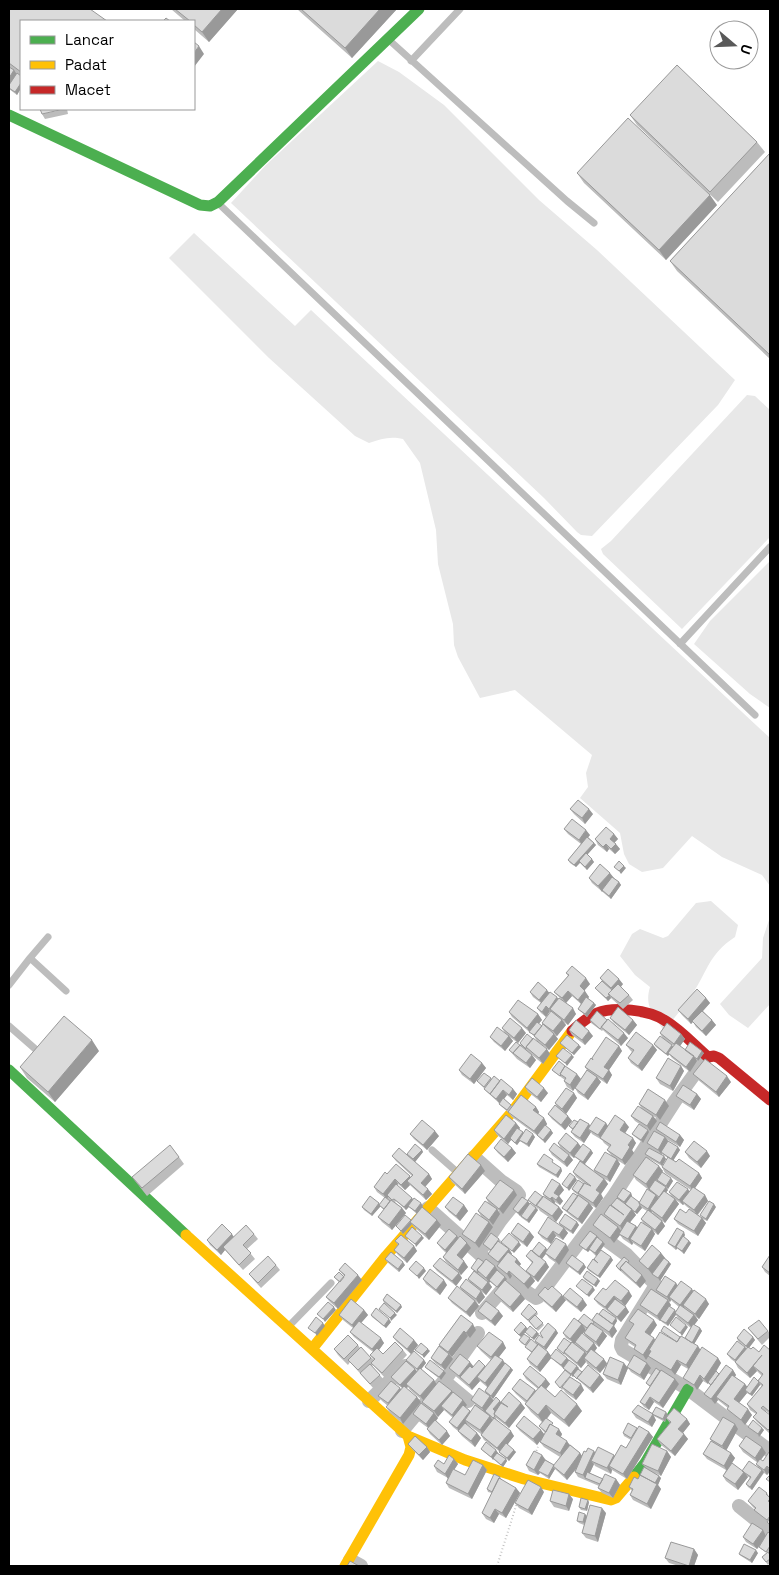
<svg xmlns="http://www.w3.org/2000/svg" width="779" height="1575" font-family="'Space Grotesk',sans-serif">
<rect width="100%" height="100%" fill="#fff"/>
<path fill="#e8e8e8" d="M378,61l21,11 45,33 95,95 58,50 138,130 -17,25 -126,131 -11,-1 -4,-3 -33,-34 -313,-295 35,-38z
M194,233l101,93 16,-16 459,428v148l-8,-11 -40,-18 -30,-21 -29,32 -21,4 -13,-8 -5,-10 -4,-21 -40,-35 8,-11 -2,-14 6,-18 -77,-65 -35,8 -22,-41 -4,-12 -1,-21 -15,-60 -2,-34 -16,-67 -17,-24c-13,-3 -22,0 -34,4l-14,-7 -86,-78 -100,-100z
M747,395l8,1 15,14v127l-88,92 -79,-75 -2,-5 10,-8z
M770,561v147l-20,-14 -56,-50 16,-23z
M711,901l27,24 -3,12c-26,17 -27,33 -42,56 -9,14 -20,26 -29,38 -10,-16 -20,-24 -14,-44l-15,-12 -15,-19 12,-22 8,-5 23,9 5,-2 28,-33z
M770,917v87l-22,24 -19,-13 -9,-11 42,-46 1,-20z"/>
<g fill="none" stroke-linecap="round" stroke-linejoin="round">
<path stroke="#c2c2c2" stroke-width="2" stroke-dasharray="1 2.5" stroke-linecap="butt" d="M535,1454l3,-7
M497,1566l20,-63"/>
<path stroke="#bdbdbd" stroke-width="7" d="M388,39l179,162 27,22
M411,61l49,-52
M218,203l537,512
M680,644l90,-97
M30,958l18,-21
M9,985l21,-27 36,33
M9,1026l32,28
M432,1150l25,22
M288,1327l43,-44"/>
<path stroke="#bdbdbd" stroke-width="14" d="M474,1157l27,24 15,10 3,4 -2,5 -17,21 -18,27
M428,1208l82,73 26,17 2,-1 75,-100 62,-96 29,-40
M590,1228l37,27 29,30 -34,55 -1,6 2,4 65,39 82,62
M482,1313l26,-30
M444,1381l24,20
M369,1401l36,-35
M402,1431l42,-50 34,-48
M739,1506l31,25
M350,1560l11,6"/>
<path stroke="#4caf50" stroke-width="11" d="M9,115l191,90 10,1 8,-4 201,-193
M9,1070l177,165
M634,1477l11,-14 43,-74"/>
<path stroke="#ffc107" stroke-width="11" d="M186,1235l222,201 3,11 -2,8 -64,111
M312,1349l74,-93 126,-144 60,-81
M408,1436l57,24 59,19 87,21 5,-2 18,-21"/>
<path stroke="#c62828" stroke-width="11" d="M572,1031c8,-7 15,-14 25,-18 17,-7 52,-3 67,7 16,9 30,25 44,37l6,-1 5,2 51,42"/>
</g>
<path fill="#bcbcbc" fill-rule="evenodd" d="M9,9l12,12v67l-4,7 -8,-6z
M171,9h67l-29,33 -15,-13v-8h-9z
M297,9h100l-45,49z
M67,109l1,5 -23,5 -3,-5z
M630,115l127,27 8,10 -47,50 -81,-77z
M770,153v206l-93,-88 -7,-10z
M577,173l140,32 -51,55 -82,-77z
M570,809l23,5 -8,10 -11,-10z
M564,829l26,6 -2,2 8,8 -9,10 7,7 -7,8 -7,-7 -4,4 -6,-4 -2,-3 13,-16 -13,-10z
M614,834l4,5 -4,4 6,6 -5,5 -6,-5 -2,3 -9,-7 -3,-6z
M589,878h25l5,4 2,3 -10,14 -19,-16z
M566,973l24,11 -6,7 5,6 -1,1 8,7 -9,12 -7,-6 -2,-2 3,-5 -9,-8 -6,7 10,11 -8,11 -5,-3 3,3 -9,11h-1l2,3 -9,11 -12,-9 -3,-5 -22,-19 -3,-5 29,2 4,6 -4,4 4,2h3l-3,-3 9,-11 -1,-1 -4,6 -5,-4 -4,-5 4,-5 -8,-6 -3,-5h19l9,7h3l-7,-7 14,-16z
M600,978l23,6 -2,3 8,8 4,5 -10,9 -12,-11 -3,3 -13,-13 7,-7z
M706,998l4,5 -7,8 13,14 -10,11 -10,-9 -3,-5 -2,2 -9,-9 -4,-5z
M610,1018l23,2 4,5 -8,10 -15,-12z
M590,1020l38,18 -7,8 -16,-14 -2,-2 -1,1 -11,-8z
M502,1028l24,5 -8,10 -8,-6 3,4 -8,10 -11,-9 -4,-5 15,-4z
M569,1030l24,6 -8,9 -13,-10z
M660,1033l21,1 4,5 -5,7 5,4 19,3 -6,8 -2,-2 1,2 -7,11 -18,-14 -3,-4 -1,2 -12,-9 -2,-3 19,3 1,-1 -11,-7z
M520,1043l30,11 -7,10 -22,-18z
M560,1043l21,4 -7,8 -12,-10z
M626,1045h27l4,5 -15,21 -11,-8 -3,-5 4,-6 -2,-2z
M619,1046l3,5 -13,19 3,5 -5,9 -9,-6 3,4 -13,18 -10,-7 -3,-5 -2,3 -6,-4 -3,-6 1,-1 -11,-8 -2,-2 29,9 6,-9 -2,-3 8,-7z
M509,1050l27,10 -6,8 -13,-9z
M99,1051l-44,51 -28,-24 -7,-11z
M482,1063l4,5 -12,16 -12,-9 -3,-5z
M681,1066l3,5 -11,20 -13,-7 -4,-6z
M693,1074l38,8 -12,15 -22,-18z
M491,1078l1,1 8,3 13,7 4,5 -4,6 -6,-5 -3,4 8,7 24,1 3,5 -1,2 6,4 3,6 -1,2 7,7 -8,10 -7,-7 -26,-19 -3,-4 -8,-7 -2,-3 -13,-12 -2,-3 -7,-7z
M525,1087l23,6 -7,9 -13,-10z
M574,1093l3,5 -11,16 6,7 -7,9 -13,-11 -4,-5 9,-7 -2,-4z
M697,1094l4,5 -7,11 -14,-9 -4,-5z
M639,1104l30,2 -9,14 -12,-7 5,3 4,5 -7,10 -15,-10 -4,-5 11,-7z
M578,1122l11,2 1,2 16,-3 2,3 21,1 -4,6 11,10 -4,7 2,3 -9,12 -8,-5 3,4 -10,18 -5,-3 3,5 -7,10 2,4 -7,10 -5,-3 2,3 -11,16 -11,-8 -9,-8 16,-13 -4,-3 -2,-3 12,-6 -8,-6 -3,-5 7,-11 -5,-4 -1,1 -13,-9 -3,-6h20l3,4 10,3 2,3 -8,11 10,8 -1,-2 17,-15 -4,-5 2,-3 -5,-4 -2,-3 -10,-6 -1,-2 -7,11 -9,-6 -4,-5 2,-2 -4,-4z
M516,1123l4,5 -1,1 5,4 11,4 -6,10 -9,-6 -3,4 -6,-5 -3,4 -11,-9 -3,-5z
M656,1129l24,6 4,5 -4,7 -14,-8 2,2 10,6 2,3 -7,10 26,13 3,5 -7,10 10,7 3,6 -10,14 3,2 15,-10 -9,14 -4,-2 3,4 -8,13 -20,-12 -4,-5 12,-6 10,1 -10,-8 -2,-2 -1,1 -7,-5 3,4 -14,19 -11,-8 -2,-3 -1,1 11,8 3,5 -7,9 -5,-4 2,3 -10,17 -12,-8 -1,2 -9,-6 -3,-4 -6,8 -17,-13 -4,-5 13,-8 -2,-3 10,-6 -3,-3 20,-12 1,3v1l7,5 11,-11 -14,-11 -3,-5 13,-18 -1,-3 19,2 2,3 -4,7 -14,-8 15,13 -1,1 11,9 -5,8 -5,-3 5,4 -2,2 6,5 -3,-5h20l2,-2 -26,-17 -3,-6 6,-9 -6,-4v1l-11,-6 -4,-6 12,-10zM642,1208l5,3 -6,8 3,6 -7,2 -7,-5 6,-7 -3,-4 4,3z
M649,1132l-6,11 -9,-7 -2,-2z
M410,1134l29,2 -12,14 -13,-11z
M494,1148h18l4,5 -8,9 -10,-9z
M422,1150l1,2 -8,10 14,12 3,5 -7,8 7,7 -6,6 -16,-15 -5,5 -7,-6 -1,1 16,14 10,7 -6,8 -8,-7 -3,3 -10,-9 -1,1 7,6 4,5 -14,17 -10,-8 -4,-5 6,-7 -4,-4 -8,10 -8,-6 -2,-3 18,-3 5,-6 -8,-6 -3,-5 13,-13 23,3 2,-1 -16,-15 -4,-5h17l-2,-2z
M549,1150l20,5 4,5 -6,7 -15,-12z
M685,1152l25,4 -9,12 -12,-10z
M179,1157l5,7 -37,32 -15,-19z
M555,1163l-1,1 7,4 1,3 -4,7 -19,-11 -2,-3z
M485,1171l-20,23 -13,-12 -3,-5z
M560,1184l4,6 -5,6 4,5 -3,4 -5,-3v1l4,4 4,5 -7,10 -16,-11 -2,-3v1l-8,-7 -2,-2 17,-3 -2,-3z
M514,1190l3,5 -14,19 -5,-4 2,4 -7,11 -3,-2 3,4 -14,21 -13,-9 -4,-5 19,-18 -3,-5 11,-7 -3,-6z
M529,1203l7,5 2,2 -9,13 -7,-5 -9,-9z
M464,1205l4,6 -8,10 -11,-9 -4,-5z
M411,1220l30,5 -12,15 -15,-13 -2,-3 -9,10 -7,-8z
M577,1222l2,3 -6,9 -8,-5 3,4 -5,7 -7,-4 -5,8 -9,-6 -4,-5 22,-8 -1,-2z
M530,1232l4,5 -7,10 -12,-9 -4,-5z
M254,1234l4,5 -11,10 8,10 -12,11 -18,-20 -4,5 -11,-10 -3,-5z
M685,1235l-1,2 5,4 2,2 -7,11 -7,-6 -1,2 -6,-5 -2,-2z
M458,1238l9,5 4,5 -9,11 6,8 -7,8 -15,-13 -3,-5 3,-4 -5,-5 -4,-5z
M599,1238l6,6 -4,6 12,10 -13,18 -11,-7 -2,-3 9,-7v-5l-6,-6 -2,2 -7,-5 -2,-2z
M499,1239l2,2 -1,2 9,6 3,5v1l5,4 4,5 -2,2 9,7 -2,-2 6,-8 -6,-7 6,-5 14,-3 1,2h22l-10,15 -10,-7 -3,-4 -4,5 7,8 -11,15 -5,-4 2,3 -7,8 -16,-13 -2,3 -9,-7 -4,-6 1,-2 -7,-5 -3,-5 2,-3 -5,-4 -2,-3z
M395,1241l19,5 3,5 -10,12 -9,-8 -4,-5 4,-5z
M661,1253l4,5 6,6 -11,17 -6,-5 -2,-2 -9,-8 -4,-5z
M770,1255v21l-5,-4 -3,-5z
M385,1259l20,6 -6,7 -12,-10z
M484,1262l11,4 3,5 9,8 -1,2 19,18 -12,13 -16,-14 -3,-5 4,-5 -8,-6 -1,1v-1l3,5 -6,8 -4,-3 3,5 -6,7 -3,-3 3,5 -9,11 -18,-14 -4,-5 14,-8 -2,-3 10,-5 -2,-3 6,-8 -3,-3z
M566,1263l20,4 -6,8 -12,-9z
M631,1264l-1,1 12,10 4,6 -6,7 -22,-19 -2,-3z
M276,1265l4,5 -19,18 -8,-9 -4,-5z
M433,1266l29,12 -6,8 -19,-15z
M339,1270l23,10 -24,29 -8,-7 -4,-5 13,-15 -5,-5 10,-1z
M583,1277l15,2 2,2 -4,6 -11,-7z
M423,1279l24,6 -7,10 -14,-11z
M676,1283l2,3 15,5 16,13 -10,15 -3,-2 2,3 -4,5 6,3 2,3 -8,13 6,6 18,8 3,5 -5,9 3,2 14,-4 3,5 -1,2 10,7 2,3 11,-7 4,-4 -5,-5 -7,7 -12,-10 -3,-6 -4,-3 -4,-5 18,-7 2,2v-1l-9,-7 -1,-3 16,-1 2,3 -6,8 2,1 8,3 11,-2v64l-4,-3v1l4,3v19l-13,-12 -4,-5 3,-3 -6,-4 -3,-6 15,-18 -2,-1 -8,11 -5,-3 -8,10 13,12 -7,10 -14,-10 -4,-6 1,-1 -10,-8 -3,4 -7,-5 -4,-5 7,-8 -3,-3v1l-5,-3 -6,9 -11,-7 -3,-5 5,-9 -7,-4 -6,10 -23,-13 -4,-5 -2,3 -9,-6 -3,-5 1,-2 -6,-4 -4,-5 8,-12 -4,-5 28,4 -7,10 5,5 25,-3 5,1 6,-10 -13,-10 -2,-3 -8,11 -6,-4 -1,-2 -1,1 -16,-11 -4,-5 18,-11 -2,-4zM671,1300l2,2 6,5 -3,5 -6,-5 1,-2 -3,-4 2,1z
M548,1290l18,10 -10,12 -14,-12 -4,-5z
M606,1290l26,6 -7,10 4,6 -8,10 -10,-8 -2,-2 -11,-8 -4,-5z
M563,1296l24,9 -6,7 -14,-11z
M383,1300l19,7 -5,6 -13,-10z
M364,1310l4,5 -7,8 23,20 -5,7 4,4 20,-4 4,5 -22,23 -12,-13 -1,1 12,14 -10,9 -24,-27 -2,3 -10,-10 -4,-6 24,-4 2,3 14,12 -4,-5 3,-3 -19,-15 -4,-5 3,-4 -10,-8 -4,-5z
M478,1311l25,5 -8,10 -13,-10z
M537,1312l1,2 -2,2 8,9 -6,6 -17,-17z
M371,1315l20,7 -5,6 -14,-11z
M461,1315l15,15 -6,8 -2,-2 -16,21 -1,-1 2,3 -8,11 -10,-7 -4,-5 10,-10 -2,-3z
M600,1315l16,3 1,3 -3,5 3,5 -5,7 -17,-13 12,11 -8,11 -5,-4 3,5 -2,3 12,12 20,4 20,-4 4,5 -7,12 -13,-8 -3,-4 -7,17 -14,-6 -4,-5 4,-9 -7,8 -13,-9 -1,-3 -5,7 -22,-18 -2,-2 15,-6 -6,-4 -3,-5 15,-12 15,1zM584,1328l2,1 -2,4 2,4 -4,-3z
M526,1327l2,2 9,3 2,2 -5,6 -8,-8 -2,2 12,9 -1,-2 21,-11 2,3 -12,17 5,6 16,2 15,14 18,3 4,5 -11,13 -19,-17 -1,1 -8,-7 -2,-2 -12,-10 -11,14 -10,-8 -3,-5 5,-6 -5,-4 -1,-3 -5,-3 -2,-3 2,-3 -7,-7z
M748,1328l20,3 2,2v4l-8,8z
M393,1337l21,3 4,5 -7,9 -14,-12z
M503,1342l3,6 -7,9 14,13 -20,29 -2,-2 2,3 10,4 -2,-2 20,1 4,5 -16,20 -13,-10v1l18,17 -7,9 9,7 -7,9 -8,-7 -2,-3 -15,-11 -3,-5v-1l-14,-10 10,9 4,5 -6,9 -13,-11 -4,-5 -5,-4 -4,-5 4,-4 -9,-8 -6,7 -2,-2 2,3 -2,3 14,15 -8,9 -12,-11 -3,-5 1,-1 -12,-9 -3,-5 12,-8 -3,-4 1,-1 -13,-11 -2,-3 -2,1 11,9 4,5 -18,22 -13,-11 -4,-6 2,-1 -6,-5 -4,-5 22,-8 1,2 1,-2 -7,-5 -4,-6 24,-8 2,2h1l-12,-11h18l2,3 -5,6 13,11 3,4 16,8 14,13 -2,2 6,5 4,-7 -4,-5 15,-7 -1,-2 2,-4 -7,-6 -8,9 -20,-17 -3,-5 24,-2 13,1 5,-7 -10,-9 -4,-5z
M425,1367l21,6 -5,7 -14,-11z
M660,1371l19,13 -16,24 -9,-6 -5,8 -5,-3 -4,-5 10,-15 -4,-4z
M523,1374l23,5 4,5 -4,5 9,8 27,14 -13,16 -18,-14 -4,6 15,15 -1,3 19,16 2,3 4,-4 8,-1 1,2 19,2 1,1 11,-8 5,-8 -7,-4 -1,-3 14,-5 12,4 4,5 -26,42 -15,-9 -1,4 -16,-8 -1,-2 -4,9 13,6h13l4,6 -7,13 -11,-5 -4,-5 1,-2 -21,-9 -3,-5 1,-3 -9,11 -12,-11 -6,10 -9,-6 -2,2 -9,-4 -3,-6 16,-10 4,5 8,5 6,-8 -16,-10 -4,-5 2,-4 -5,7 -17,-14 -4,-5 25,4 3,5 1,-2 -6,-7 3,-4 -11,-10 -6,-8 1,-1 -10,-9 -4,-5 23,1 1,1 2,-2 -12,-10z
M555,1382l29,8 -8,10 -10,-7 -3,-4 -1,1z
M632,1412l24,8 -4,7 -16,-9z
M652,1414l16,1 19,4 3,5 -7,9 5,6 -13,17 -14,-11 -4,-6 13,-16 -4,-5 -1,4 -11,-6z
M748,1427l14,1 2,2 -5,7 -10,-7z
M738,1429l-12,21 5,3 4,5 -3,5 10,8 16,-4 -2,-3 2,-1 -15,-11 -4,-6 23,1 4,6 -5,7 2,1 7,-8v19l-3,3 -3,-2 -12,17 -4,-3 -2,-3 4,-6 -4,-3 2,2 -10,13 -12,-9 -3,-5 3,-6 -19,-11 -4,-5 9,-12 -2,-3z
M408,1444l19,3 3,5 -7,8 -11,-11z
M481,1449l15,1 2,3 8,6 1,2 -4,6 -20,-16z
M667,1451l4,6 -10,19 -6,-3 4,3 2,2 -3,7 3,4 -10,20 -18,-9 -3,-5 2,-4 -3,-4 9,-8 8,-11 -4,-4z
M454,1459l4,5 -4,6 11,5 18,-10 4,5 -15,29 -23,-11 -3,-5 2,-5 -11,-6 -3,-6 10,-2z
M500,1477l2,3 14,8 4,5 -14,25 -7,-4 -5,9 -8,-4 -4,-6 10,-20 -4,-1 -1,-3z
M544,1492l-12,23 -13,-7 -4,-5z
M767,1493l3,5v29l-3,-5 -9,-7 -4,-5 1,-1 -3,-3 -4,-5z
M573,1499l-4,12 -15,-4 -4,-6z
M589,1502l-2,9 -6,-1 -2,-3z
M606,1513l-8,29 -12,-4 -4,-5 2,-8 -5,-2 -2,-2 10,-5z
M770,1534v19v-1l-1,1 1,2v8l-2,2 -6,-8 5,-4 -6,-4 -2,-2 -2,2 -11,-7 -3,-5 23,-2z
M694,1549l4,6 -4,11h-15l-10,-3 -4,-5z
M758,1553l-6,10 -11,-7 -2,-2z"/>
<path fill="#999" d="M222,9h16l-29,33 -7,-10z
M380,9h17l-45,49 -7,-10z
M199,46l5,8 -10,13v-14z
M14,70l4,6 -9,12v-10z
M21,83v5l-4,7 -2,-3z
M710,195l7,10 -51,55 -7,-10z
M589,809l4,5 -8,10 -3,-6z
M586,830l4,5 -8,10 -3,-5z
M614,834l4,5 -5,5 -3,-5z
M594,843l2,2 -20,22 -2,-2z
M606,844l3,5 -2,3 -4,-5z
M616,844l4,5 -5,5 -4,-5z
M592,859l2,3 -7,8 -2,-3z
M624,866l2,2 -5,6 -2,-3z
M610,873l4,5 -12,14 -4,-6z
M619,882l2,3 -10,14 -2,-3z
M586,978l4,6 -7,8 -3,-6z
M619,979l4,5 -8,9 -4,-5z
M547,990l4,5 -8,10 -4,-5z
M568,991l4,5 -6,7 -4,-5z
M585,991l4,6 -7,8 -4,-5z
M609,995l2,3 -3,3 -2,-3z
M557,997l4,6 -11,6 3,4v1l-4,-5z
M706,998l4,5 -19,21 -3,-5z
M594,1003l2,2 -9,12 -2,-3z
M546,1006l4,5 -4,6 -4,-5z
M573,1008l3,6 -8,11 -4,-5z
M538,1014l4,6 -11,13 -2,-1 1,1 -3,-5z
M562,1020l4,5 -9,11 -4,-5z
M633,1020l4,5 -8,10 -4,-5z
M712,1020l4,5 -10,11 -4,-5z
M522,1028l4,5 -8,10 -4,-5z
M589,1031l4,5 -8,9 -3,-5z
M624,1033l4,5 -7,8 -3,-6z
M554,1034l4,5 -9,11 -4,-5z
M681,1034l4,5 -7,10 -4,-5z
M509,1036l4,5 -8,10 -4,-5z
M92,1040l7,11 -44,51 -7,-10z
M579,1045l2,2 -7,8 -2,-2z
M653,1045l4,5 -15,21 -4,-5z
M672,1045l2,3 -6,8 -2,-2z
M619,1046l3,5 -13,19 3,5 -5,9 -4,-5 1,-12z
M547,1049l3,5 -7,10 -4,-6z
M702,1051l2,2 -6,8 -1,-2z
M532,1055l4,5 -6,8 -4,-5z
M572,1055l2,2 -7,9 -2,-3z
M694,1056l3,5 -7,11 -4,-5z
M482,1063l4,5 -12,16 -4,-5z
M681,1066l3,5 -11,20 -3,-5z
M577,1074l4,5 -8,12 -3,-6z
M727,1076l4,6 -12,15 -3,-5z
M597,1077l4,5 -13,18 -4,-5z
M544,1088l4,5 -7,9 -4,-5z
M513,1089l4,5 -4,6 -4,-5z
M503,1090l4,5 -7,9 -4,-5z
M574,1093l3,5 -11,16 -4,-5z
M697,1094l4,5 -7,11 -4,-5z
M665,1100l4,6 -9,14 -4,-5z
M536,1107l3,5 -2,4 -4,-6z
M568,1116l4,5 -7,9 -4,-5z
M653,1116l4,5 -7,10 -3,-5z
M544,1118l3,6 -9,12 -4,-5z
M625,1122l4,5 -5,8 -4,-5z
M516,1123l4,5 -9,11 -1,-1 1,2 -3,4 -4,-5z
M606,1123l3,5 -9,10 2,2 -4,-5z
M589,1124l3,5h-4l3,3 -7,11 -4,-5z
M551,1130l2,3 -8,10 -2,-3z
M648,1130l1,2 -6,11 -2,-3z
M435,1131l4,5 -12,14 -4,-5z
M523,1132l2,3 -6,5 1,1 -3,4 -2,-2z
M533,1134l2,3 -6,10 -2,-3z
M680,1135l4,5 -4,7 -4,-5z
M665,1137l4,5 -8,10 1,3 -4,-5z
M633,1138l3,5 -4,7 2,3 -9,12 -3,-5 6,-15z
M578,1143l4,5 -8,10 -4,-5z
M678,1147l2,3 -7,11 -2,-2z
M512,1148l4,5 -8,9 -4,-5z
M422,1150l1,2 -8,10 -2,-3z
M591,1150l2,3 -9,12 -2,-3z
M707,1151l3,5 -9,12 -4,-6z
M569,1155l4,5 -6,7 -3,-5z
M664,1156l2,3 -4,7 -2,-3z
M617,1159l3,5 -10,18 -3,-5z
M481,1165l4,6 -20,23 -3,-5z
M659,1166l4,5 -14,19 -3,-6z
M561,1168l1,3 -4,7 -2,-3z
M699,1173l3,5 -9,13 -3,-5z
M429,1174l3,5 -8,9 -3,-5z
M410,1176l3,5h-6l3,4 -5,5 -4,-5z
M575,1177l2,3 -8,11 -2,-3z
M671,1178l2,3 -5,8 -2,-3z
M395,1179l3,5 -10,13 -1,-2 1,2 -1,2 -4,-5z
M604,1179l4,5 -7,10 2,4 -7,10 -3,-5 3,-13z
M560,1184l4,6 -5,6 4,5 -3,4 -4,-5 -2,-7z
M666,1187l2,3 -7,9 -2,-2z
M428,1189l4,5 -6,6 -3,-5z
M688,1189l3,5 -9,7 2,3 -1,1 -4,-5z
M514,1190l3,5 -14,19 -4,-5z
M631,1193l1,3 -6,9 -2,-3z
M656,1195l4,5 -10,9 2,3 -1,2 -3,-5z
M705,1195l3,6 -11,14 -3,-5z
M552,1197l3,5 -1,2 -4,-5z
M412,1198l2,3 -8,9 -2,-3z
M675,1199l4,5 -14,19 -3,-5z
M528,1201l2,3 -10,12 -2,-3z
M379,1203l2,3 -9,10 -1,-2z
M421,1203l2,3 -6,8 -2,-3z
M589,1203l4,5 -11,16 -4,-5z
M714,1204l2,3 -9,14 -1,-2z
M464,1205l4,6 -8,10 -4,-5z
M640,1205l2,3 -5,6 -2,-2z
M559,1207l4,5 -7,10 -4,-6z
M402,1208l4,5 -14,17 -3,-5z
M536,1208l2,2 -9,13 -2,-3z
M497,1209l3,5 -7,11 -4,-5z
M632,1209l4,6 -13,16 -3,-5z
M702,1218l4,5 -8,13 -4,-5z
M437,1220l4,5 -12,15 -4,-6z
M662,1221l3,5 -7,9 -3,-5z
M410,1222l2,2 -9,10 -2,-3z
M489,1222l4,5 -14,21 -4,-5z
M577,1222l2,3 -6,9 -2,-3z
M636,1226l4,5 -10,8 3,4 -1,2 -4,-6z
M618,1227l4,5 -8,11 -4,-5z
M564,1228l4,5 -5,7 -4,-5z
M652,1229l3,5 -10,17 -4,-5z
M553,1231l3,5 -5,8 -4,-5z
M530,1232l4,5 -7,10 -4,-5z
M684,1232l1,3 -9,15 -1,-3z
M232,1234l3,5 -12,8 2,3 -4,5 -4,-5z
M422,1236l2,2 -8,9 -1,-3z
M457,1236l4,5 -12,14 -4,-5z
M597,1236l2,2 -11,14 -2,-2z
M689,1241l2,2 -7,11 -2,-3z
M519,1242l2,3 -7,8 -2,-2z
M603,1242l2,2 -9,12 -1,-3z
M467,1243l4,5 -10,12 -4,-5z
M566,1244l3,6 -10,15 -4,-5z
M414,1246l3,5 -10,12 -3,-5z
M546,1248l2,3 -7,9 -2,-3z
M509,1249l3,5 -10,13 -4,-5z
M661,1253l4,5 -13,16 -4,-5z
M611,1257l2,3 -13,18 -2,-2z
M517,1259l4,5 -3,4 -3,-6z
M464,1261l4,6 -7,8 -3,-5z
M403,1262l2,3 -6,7 -1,-3z
M546,1262l3,5 -11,15 -4,-5z
M669,1262l2,2 -11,17 -2,-3z
M584,1264l2,3 -6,8 -2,-3z
M495,1266l4,6 -10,11 -3,-5z
M424,1268l2,3 -7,8 -2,-3z
M509,1271l3,5 -2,3 -3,-5z
M459,1273l3,5 -6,8 -4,-5z
M358,1275l4,5 -24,29 -4,-6z
M642,1275l4,6 -6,7 -4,-5z
M531,1276l4,5 -7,8 -4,-5z
M505,1277l2,2 -8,10 -2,-2z
M598,1279l2,2 -4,6 -2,-2z
M444,1280l3,5 -7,10 -4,-5z
M488,1282l4,5 -6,8 -4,-5z
M676,1283l3,5 -10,9 2,3 -1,2 -3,-5z
M593,1287l2,3 -6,7 -2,-2z
M692,1289l3,5 -12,11 2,3 -5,-3z
M481,1291l4,6 -6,7 -3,-5z
M629,1291l3,5 -7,10 -4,-5z
M521,1294l4,5 -12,13 -3,-5z
M562,1295l4,5 -10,12 -4,-5z
M614,1296l4,5 -11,8 2,3 -4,-5z
M583,1299l4,6 -6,7 -4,-5z
M706,1299l3,5 -10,15 -4,-5z
M668,1300l3,5 -11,16 -3,-5z
M475,1301l4,5 -9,11 -4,-5z
M401,1305l1,2 -5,6 -1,-2z
M334,1307l2,3 -11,12 -2,-3z
M626,1307l3,5 -8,10 -4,-5z
M364,1310l4,5 -13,15 -3,-5z
M675,1310l2,3 -9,13 -2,-3z
M499,1311l4,5 -8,10 -4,-5z
M395,1313l2,2 -6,6 -1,-3z
M694,1315l4,5 -6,8 -4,-5z
M616,1318l1,3 -3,5 3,5 -5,7 -3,-6 3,-8z
M389,1319l2,3 -5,6 -2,-2z
M654,1320l3,5 -8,12 -4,-5z
M323,1323l2,3 -8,10 -2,-3z
M473,1324l3,6 -6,8 -4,-5z
M582,1324l4,6 -12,14 -4,-5z
M686,1325l2,2 -6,9 -2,-3z
M526,1327l2,2 -7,8 -2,-2z
M700,1328l2,3 -9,15 -2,-2z
M556,1330l2,3 -12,17 -2,-3z
M464,1331l4,5 -16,21 -4,-5z
M603,1331l4,5 -8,11 -3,-5z
M537,1332l2,2 -5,6 -2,-2z
M753,1337l2,3 -7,9 -2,-3z
M381,1338l3,5 -8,11 -4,-5z
M654,1338l3,5 -8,7 2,2 -5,8 -3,-5z
M414,1340l4,5 -7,9 -4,-5z
M503,1342l3,6 -11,14 -4,-5z
M594,1343l3,5 -7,9 -3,-5z
M698,1346l4,6 -12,19 -4,-6z
M745,1347l4,5 -10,13 -4,-5z
M428,1349l2,2 -6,7 -2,-3z
M548,1352l4,5 -12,15 -3,-5z
M585,1352l4,5 -5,1 2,4 -5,6 -4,-5z
M449,1354l4,5 -8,11 -4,-5z
M762,1355l-9,11 4,5 -7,7 -3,-5z
M567,1358l2,2 -6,8 -2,-3z
M718,1358l3,5 -13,21 -4,-5z
M604,1359l3,5 -7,9 -4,-5z
M424,1360l2,3 -7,9 -2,-3z
M503,1360l3,6 -17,23 -4,-6z
M677,1360l4,5 -6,10 -4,-5z
M470,1362l4,5 -14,10 2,4 -3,-5z
M624,1363l4,5 -7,17 -3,-5z
M647,1363l4,5 -7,12 -4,-5z
M485,1366l4,5 -12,6 3,4 -8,9 -3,-5z
M577,1366l2,2 -6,9 -2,-3z
M511,1368l2,2 -20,29 -2,-3z
M415,1369l4,5 -13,10 2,3 -4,3 -4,-5z
M733,1370l3,5 -17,24 -3,-2 2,3 -3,4 -4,-5z
M444,1371l2,2 -5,7 -2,-3z
M600,1375l4,5 -11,13 -3,-5z
M700,1375l3,6 -6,9 -3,-5z
M546,1379l4,5 -7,9 -4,-5z
M675,1379l4,5 -16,24 -4,-5z
M434,1380l3,5 -13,16 -4,-5z
M759,1382l1,3 -8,11 -2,-2z
M581,1384l3,6 -8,10 -3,-5z
M745,1384l4,5 -4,1 2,3 -9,11 -4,-5z
M400,1388l4,5 -13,16 -3,-6z
M535,1390l4,5 -9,11 -3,-5z
M452,1391l4,5 -15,10 3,4 -6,7 -4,-6z
M490,1396l4,5 -9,12 -3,-5z
M417,1397l4,5 -18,22 -3,-6z
M650,1397l4,5 -5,8 -4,-5z
M463,1400l4,5 -12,15 -3,-5z
M500,1401l2,2 -7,9 -2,-3z
M521,1403l4,5 -16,20 -4,-5z
M577,1404l5,7 -13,16 -5,-7z
M546,1405l5,8 -8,10 -5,-8z
M748,1409l4,6 -7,10 -4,-5z
M470,1411l4,5 -9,4 2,4 -7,9 -3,-5z
M666,1412l2,3 -3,7 -2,-3z
M434,1413l4,5 -9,11 -3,-5z
M653,1414l3,6 -4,7 -4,-5z
M490,1416l3,5 -10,14 -3,-5z
M687,1419l3,5 -8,10 -4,-5z
M735,1424l3,5 -12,22 -4,-5z
M762,1428l2,2 -5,7 -1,-3z
M559,1429l3,5 -3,6 -3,-6z
M541,1430l4,5 -8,10 -4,-6z
M447,1431l3,5 -8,9 -3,-5z
M511,1431l3,5 -13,17 -4,-5z
M649,1432l4,5 -26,42 -4,-5z
M477,1433l4,5 -6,9 -4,-6z
M684,1434l4,5 -13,17 -4,-5z
M567,1441l3,5 -7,12 -3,-5z
M427,1447l3,5 -7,8 -4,-5z
M762,1447l4,6 -8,10 -3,-5z
M496,1450l2,3 -5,7 -2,-3z
M514,1450l2,2 -7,9 -2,-3z
M594,1451l3,5 -6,5 3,3 -7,15 -2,-1 2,3 -4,-6z
M667,1451l4,6 -10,19 -3,-5z
M580,1453l4,6 -17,21 -3,-5z
M731,1453l4,5 -8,13 -3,-5z
M542,1455l4,6 -8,10 2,2 -2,2 -4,-5z
M614,1455l3,5 -8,6 3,4 -1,4 -4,-6z
M454,1459l4,5 -10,15 -3,-5z
M506,1459l1,2 -4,6 -2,-2z
M483,1465l4,5 -15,29 -4,-5z
M767,1466l3,5 -3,4 -3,-5z
M553,1467l2,2 -6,10 -1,-3z
M762,1470l2,2 -12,18 -2,-3z
M744,1472l4,5 -10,13 -3,-6z
M659,1476l2,2 -3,7 3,4 -10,20 -4,-5 8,-21z
M616,1479l4,6 -7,13 -4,-5z
M541,1487l3,5 -12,23 -4,-5z
M516,1488l4,5 -14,25 -4,-5z
M569,1494l4,5 -4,12 -3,-5z
M588,1500l1,2 -2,9 -2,-2z
M602,1508l4,5 -8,29 -3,-6z
M495,1509l4,5 -5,9 -4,-5z
M585,1514l2,2 -2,9 -2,-3z
M763,1530l3,6 -9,13 -4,-5z
M694,1549l4,6 -4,11h-5z
M756,1550l2,3 -6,10 -2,-3z"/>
<path fill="#dbdbdb" stroke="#999" d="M9,9h81l17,12h-86v51l-12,-9z
M175,9h47l-20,23 -8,-7v-4h-4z
M301,9h79l-35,39z
M166,18l4,3h-7z
M194,42l5,4 -5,7z
M677,65l80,77 -47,50 -80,-77z
M9,67l5,3 -5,8z
M17,73l4,3v7l-6,9 -6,-4v-3z
M40,109h24l-22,5z
M628,118l82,77 -51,55 -82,-77z
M770,153v202l-100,-94z
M578,800l11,9 -7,9 -12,-9z
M572,819l14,11 -7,10 -15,-11z
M606,827l8,7 -4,5 6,5 -5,5 -5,-5 -3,3 -8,-8z
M587,837l7,6 -20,22 -6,-5z
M586,853l6,6 -7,8 -6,-6z
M619,861l5,5 -5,5 -5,-4z
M600,864l10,9 -12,13 -9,-8z
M612,877l7,5 -10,14 -7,-6z
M572,966l14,12 -6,8 5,5 -7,9 -10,-9 -6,7 -8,-6 15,-17 -3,-2z
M608,969l11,10 -8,9 -11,-10z
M602,981l10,9 -4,4 2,1 -4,3 -11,-10z
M538,982l9,8 -8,10 -9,-8z
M618,984l11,11 -9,8 -12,-9z
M697,989l9,9 -18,21 -10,-9z
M550,992l7,5 -8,12 -3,-3 -4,6 -5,-4z
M586,997l8,6 -9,11 -7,-5z
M559,998l14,10 -9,12 -14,-11z
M518,1000l20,14 -11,14 -18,-16z
M618,1007l15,13 -8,10 -15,-12z
M551,1011l11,9 -9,11 -11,-8z
M597,1011l10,9 -7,9 -10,-9z
M702,1011l10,9 -10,11 -10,-10z
M64,1016l28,24 -44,52 -28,-25z
M510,1018l12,10 -8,10 -12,-10z
M608,1019l16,14 -6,7 -17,-13z
M576,1020l13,11 -7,9 -13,-10z
M537,1022l5,4 -8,9 -5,-3z
M667,1023l14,11 -7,10 -14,-11z
M543,1024l11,10 -9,11 -11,-9z
M497,1027l12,9 -8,10 -11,-9z
M636,1032l17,13 -15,21 -10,-8 6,-8 -8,-5z
M527,1034l6,5 -7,8v2l-6,-6z
M567,1035l12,10 -7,8 -12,-10z
M660,1036l12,9 -6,9 -12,-10z
M606,1037l13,9 -15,21 5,3 -6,9 -18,-12 6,-9 2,2 -1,-2z
M533,1038l14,11 -8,9 -13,-11z
M516,1042l5,4 -1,-1 -7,8 1,1 -5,-4z
M690,1042l12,9 -5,8 -12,-9z
M676,1043l18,13 -8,11 -18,-14z
M520,1045l12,10 -6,8 -13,-10z
M563,1048l9,7 -7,8 -9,-7z
M471,1054l11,9 -12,16 -11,-9z
M668,1058l13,8 -11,20 -14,-8z
M705,1059l22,17 -11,16 -23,-18z
M559,1061l6,5 -5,8 1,1 -1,1 -8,-6z
M565,1066l12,8 -7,11 -6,-4 2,-3 -6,-4z
M587,1070l10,7 -13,18 -9,-7z
M484,1073l7,5 -7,9 -7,-6z
M494,1076l6,5 -10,13 -6,-5z
M532,1078l12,10 -7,9 -12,-10z
M501,1079l12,10 -4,6 -6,-5 -7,9 -6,-5z
M683,1085l14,9 -7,11 -14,-9z
M566,1088l8,5 -12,16 -7,-6z
M648,1089l17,11 -9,15 -17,-11z
M521,1095l15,12 -3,3 11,8 -10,13 -26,-19z
M503,1098l8,7 -4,5 -8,-6z
M555,1105l13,11 -7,9 -13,-11z
M638,1106l15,10 -6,10 -16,-10z
M506,1115l10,8 -12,16 -10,-9z
M615,1115l10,7 -5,8 13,8 -5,7 2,2 -8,13 -15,-10 4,-5 -11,-7z
M596,1117l10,6 -8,12 -10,-6z
M580,1119l9,5 -9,14 -9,-6z
M422,1120l13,11 -12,14 -13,-11z
M574,1120l4,2 -5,7 -4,-3z
M660,1122l20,13 -4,7 -20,-13z
M639,1124l9,6 -7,10 -9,-6z
M545,1125l6,5 -8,10 -6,-5z
M517,1128l6,4 -8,11 -5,-5z
M526,1129l7,5 -6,10 -8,-4z
M654,1131l11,6 -7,13 -11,-7z
M566,1133l12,10 -8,10 -12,-10z
M501,1139l11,9 -8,9 -10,-9z
M668,1141l10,6 -7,12 -10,-7z
M694,1141l13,10 -10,11 -12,-10z
M554,1143l15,12 -5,7 -15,-12z
M415,1144l7,6 -9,9 -6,-5z
M583,1144l8,6 -8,12 -9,-6z
M170,1145l9,12 -37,31 -10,-11z
M399,1148l30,26 -8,9 7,6 -5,6 -16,-14 6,-6 -21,-19z
M649,1148l15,8 -4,7 -15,-9z
M605,1152l12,7 -10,18 -13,-7z
M468,1154l13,11 -19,24 -13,-12z
M544,1154l9,6 -1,2 9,6 -5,7 -19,-11z
M646,1157l13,9 -13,18 -13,-9z
M668,1157l8,5 3,-3 20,14 -9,13 -28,-19z
M580,1161l24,18 -8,11 4,3 -7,10 -15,-10 6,-10 7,3 -18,-14z
M396,1164l14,12 -9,9 -6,-6 -12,15 -9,-7 11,-15 2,2z
M662,1172l9,6 -5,8 -9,-6z
M570,1173l5,4 -8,11 -5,-4z
M552,1179l8,5 -6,9 5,3 -3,4 -4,-3 -2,2 -7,-5z
M500,1180l14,10 -15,19 -13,-11z
M578,1180l6,4 -6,9 1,1 -7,-5z
M655,1180l11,7 -7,10 -10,-8z
M677,1182l11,7 -9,11 -10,-8z
M396,1184l16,14 -8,9 -10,-8 -2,1 -5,-5z
M693,1187l12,8 -11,15 -12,-9z
M623,1188l8,5 -7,9 -7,-5z
M647,1189l9,6 -8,14 -9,-6z
M535,1191l8,6 -7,9 -8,-6z
M664,1191l11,8 -13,19 -12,-9z
M573,1193l5,3 -11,15 -5,-3z
M578,1195l11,8 -11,16 -11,-8z
M370,1196l9,7 -8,11 -9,-7z
M543,1196l16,11 -7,9 -16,-11z
M631,1196l8,6v1l1,2 -5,7 -10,-8z
M385,1197l5,4 -6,8 -5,-4z
M453,1197l11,8 -8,11 -11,-9z
M522,1197l6,4 -10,12 -5,-4z
M414,1198l7,5 -6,8 -7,-5z
M617,1198l15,11 -12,17 -16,-12 6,-9 14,10 -13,-10z
M391,1200l11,8 -13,17 -11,-8z
M485,1201l12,8 -8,11 -11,-9z
M709,1201l5,3 -8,15 -6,-4z
M530,1203l6,5 -9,12 -6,-4z
M422,1207l15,13 -12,14 -15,-12z
M680,1209l6,4 3,-4 13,9 -8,13 -20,-12z
M648,1210l14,11 -7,9 -14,-11z
M476,1213l13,9 -14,21 -13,-9z
M565,1214l12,8 -6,9 -12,-8z
M601,1214l17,13 -8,11 -17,-13z
M405,1215l6,5 -10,11 -5,-5z
M548,1217l16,11 -5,7 -6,-4 -6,8 -9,-6z
M627,1221l9,5 -8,13 -9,-5z
M641,1222l11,7 -11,17 -11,-7z
M518,1223l12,9 -7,10 -12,-9z
M222,1224l10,10 -15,16 -10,-10z
M246,1225l8,9 -11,11 8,8 -12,12 -16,-18z
M412,1227l10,9 -7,8 -10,-8z
M677,1228l7,4 -9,15 -7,-4z
M449,1229l8,7 -12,14 -8,-7z
M590,1231l7,5 -11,14 -7,-5z
M491,1233l8,6 -8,11 -8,-6z
M509,1233l10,9 -7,9 -11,-9z
M401,1235l13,11 -10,12 -10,-8 5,-6 -4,-3z
M460,1236l7,7 -10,12 7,6 -6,9 -15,-13z
M683,1236l6,5 -7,10 -6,-4z
M597,1237l6,5 -8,11 -6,-4z
M556,1238l10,6 -11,16 -10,-7z
M498,1241l11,8 -11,13 -10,-8z
M539,1242l7,6 -7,9 -7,-6z
M652,1245l9,8 -13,16 -9,-8z
M531,1250l15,12 -12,15 -8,-6 7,-9 -7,-6z
M601,1250l10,7 -13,19 -11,-8 6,-9 5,4 -4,-4z
M391,1252l12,10 -5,7 -13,-10z
M508,1252l9,7 -2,3 16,14 -7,8 -15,-13 -2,3 -10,-8z
M572,1255l12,9 -6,8 -12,-9z
M770,1255v18l-8,-6z
M268,1256l8,9 -18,18 -9,-9z
M624,1257l5,4 -1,2 -2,-2 -6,7 1,3 -5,-5z
M440,1258l19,15 -7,8 -19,-15z
M478,1258l6,4 -7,8 1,2v1l-7,-5z
M664,1258l5,4 -11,16 -6,-4z
M486,1259l9,7 -9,12 -9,-8z
M416,1261l8,7 -7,8 -8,-7z
M626,1261l16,14 -6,8 -16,-15z
M345,1263l13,12 -24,28 -8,-6 19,-22 -6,-5z
M430,1269l14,11 -8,10 -13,-11z
M497,1270l8,7 -8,10 -8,-7z
M474,1271l14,11 -6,8 -14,-11z
M587,1271l11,8 -4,6 -11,-8z
M339,1272l5,5 -4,5 -6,-5z
M665,1276l11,7 -9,14 -11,-7z
M466,1279l15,12 -5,8 -16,-12z
M582,1279l11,8 -6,8 -11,-9z
M505,1280l16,14 -11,13 -16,-14z
M615,1280l14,11 -8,10 -7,-5 -9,11 -11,-8 9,-11 3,2z
M681,1281l11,8 -12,16 14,10 -6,8 -13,-10 5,-8 -11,-8z
M457,1286l18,15 -9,11 -18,-14z
M552,1286l10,9 -10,12 -14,-12 7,-8 3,3z
M570,1288l13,11 -6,8 -14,-11z
M651,1289l17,11 -11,16 -17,-11z
M694,1290l12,9 -11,15 -12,-9z
M387,1294l14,11 -5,6 -13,-11z
M351,1299l13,11 -12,15 -13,-10z
M615,1299l11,8 -9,10 -10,-8z
M486,1301l13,10 -8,10 -13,-10z
M328,1302l6,5 -11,12 -6,-5z
M384,1303l11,10 -5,5 -11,-9z
M529,1304l8,8 -9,8 -7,-6z
M669,1306l6,4 -9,13 -6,-3z
M376,1308l13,11 -5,7 -13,-11z
M603,1309l13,9 -4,6 -13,-10z
M638,1309l16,11 -9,12 9,6 -11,17 -9,-6 2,-4 -11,-7 9,-14 -5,-3z
M597,1313l17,12 -5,7 -17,-12z
M584,1314l10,8 -1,2 -2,-1 -4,5 -9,-7z
M461,1315l12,9 -7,9 -2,-2 -16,21 -9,-7z
M535,1315l8,8 -7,6 -7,-8z
M316,1317l7,6 -8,10 -7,-5z
M676,1317l10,8 -6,8 -10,-8z
M574,1318l8,6 -12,15 -7,-6z
M759,1320l9,11 -10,8 -10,-11z
M359,1321l22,17 -9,11 -22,-17z
M521,1322l5,5 -7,8 -5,-5z
M548,1323l8,7 -12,17 -9,-6 4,-6 4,3 -3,-5z
M591,1323l12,8 -7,11 -12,-9z
M693,1324l7,4 -8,15 -7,-5z
M530,1326l7,6 -5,6 -7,-6z
M664,1326l16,11 -3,5 -16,-11z
M400,1328l14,12 -7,9 -14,-12z
M744,1329l9,8 -7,9 -9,-8z
M489,1332l14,10 -12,15 -14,-11z
M660,1332l17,10 4,-6 17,10 -12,19 -9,-5 -6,10 -23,-14 3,-5 -2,-1z
M582,1333l12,10 -7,9 -12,-10z
M524,1334l6,4 -5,7 -6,-5z
M348,1335l10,10 -14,14 -10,-10z
M564,1338l7,5 -7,9v2l-7,-6z
M531,1339l7,6 -6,7 -7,-5z
M737,1341l8,6 -10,13 -8,-6z
M395,1342l8,8 -21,23 -11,-10 4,-4 -5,-4 7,-7 6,6z
M572,1342l13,10 -8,11 -13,-11z
M421,1343l7,6 -6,6 -7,-5z
M538,1344l10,8 -11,15 -10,-8z
M764,1345l6,5v62l-7,-6 -2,2 9,7v13l-2,2 -15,-13 4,-4 -10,-9 16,-19 -5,-4 5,-7 -10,-8 9,-11 -15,18 -12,-11 13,-15 3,2 2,-2 6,5z
M439,1346l10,8 -8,11 -10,-7z
M361,1347l10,11 -13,12 -10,-10z
M702,1347l16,11 -14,21 -4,-4 -6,10 -11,-7z
M556,1349l11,9 -6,7 -11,-8z
M591,1349l13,10 -8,9 -12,-10z
M414,1351l10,9 -7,9 -11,-9z
M460,1354l10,8 -11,14 -10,-8z
M495,1355l8,5 -18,23 -8,-6z
M634,1355l13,8 -7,12 -13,-8z
M610,1357l14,6 -6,17 -15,-6z
M430,1360l14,11 -5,6 -14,-10z
M479,1360l6,6 -16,19 -9,-8 10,-11 2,2z
M569,1360l8,6 -6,8 -8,-6z
M406,1361l9,8 -15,16 -9,-8z
M505,1363l6,5 -20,28 -6,-5z
M370,1364l10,11 -10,9 -10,-11z
M588,1365l12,10 -10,13 -13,-10z
M726,1365l7,5 -22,29 -7,-5z
M530,1366l16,13 -7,9 -16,-14z
M420,1368l14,12 -14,16 -14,-12z
M656,1368l4,3 -10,15 -4,-3z
M578,1369l4,3 -5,6v1l-4,-4z
M565,1370l6,5 -11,13 -5,-6z
M661,1370l14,9 -16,24 -9,-6 -5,8 -5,-3z
M716,1371l3,3 -8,11 -3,-3z
M732,1375l13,9 -11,15 14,10 -7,11 -14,-11 2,-3 -13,-9z
M570,1377l11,7 -8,11 -11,-8z
M754,1377l5,5 -9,12 -5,-4z
M520,1379l15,11 -8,11 -15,-12z
M391,1381l9,7 -12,15 -10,-7z
M439,1381l13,10 -18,20 -12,-9z
M541,1385l14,12 6,-7 16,14 -13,16 -18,-15 -8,10 -13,-11z
M404,1386l13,11 -17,21 -14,-11z
M479,1388l11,8 -8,12 -11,-8z
M453,1392l10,8 -11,15 -11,-9z
M509,1392l12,11 -16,20 -11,-9 7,-11 7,4 -7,-5z
M496,1397l4,4 -7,8 2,2 -1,3 1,2 -2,2 -8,-7z
M421,1403l13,10 -8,11 -13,-10z
M463,1405l7,6 -13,17 -8,-6z
M475,1405l15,11 -10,14 -15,-10z
M638,1405l15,9 -5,8 -16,-10z
M656,1407l10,5 -3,7 -11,-5z
M674,1408l13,11 -9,10 6,5 -13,17 -14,-12 14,-17 -5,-4z
M524,1416l17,14 -8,9 -17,-13z
M723,1417l12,7 -13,22 -12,-7z
M494,1418l17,13 -14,17 -16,-13z
M546,1418l7,5 -2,2 -1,-1 -4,8 -7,-6z
M435,1420l12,11 -8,9 -12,-11z
M753,1420l9,8 -4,6 -10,-7z
M465,1423l12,10 -6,8 -13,-10z
M628,1423l9,5 -6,10 -8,-5z
M550,1424l9,5 -3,5 11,7 -7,12 -20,-11z
M639,1426l10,6 -26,42 -14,-8 12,-21 5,3z
M415,1436l12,11 -8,8 -11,-11z
M746,1436l16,11 -7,11 -16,-12z
M711,1441l20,12 -7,13 -21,-12z
M486,1442l10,8 -5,7 -10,-8z
M506,1443l8,7 -7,8 -8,-6z
M652,1444l15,7 -9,20 -16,-7z
M570,1445l10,8 -16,22 -11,-9z
M598,1447l16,8 -7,13 -16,-7z
M588,1448l6,3 -11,24 -8,-3 9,-21 2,1z
M534,1451l8,4 -8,15 -8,-5z
M769,1452l1,1v16l-3,-3 -3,4 -8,-6 4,-5 3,2z
M497,1453l9,6 -5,6 -8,-7z
M449,1455l5,4 -9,15 -11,-8 4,-6 6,4z
M473,1460l10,5 -15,29 -22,-11 7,-14 12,6z
M545,1460l9,5 -6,11 -10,-5z
M749,1461l13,9 -12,17 -4,-3 5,-7 -9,-6z
M732,1463l12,9 -9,12 -12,-8z
M644,1467l15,9 -4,7 -15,-8z
M587,1472l16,7 -3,5 -15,-6z
M494,1474l6,3 -1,2v-1l-7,14 -5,-3z
M605,1474l11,5 -7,14 -11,-5z
M640,1475l17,9 -10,20 -17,-9 3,-6 -4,-2 5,-10 4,2z
M770,1475v7l-4,-3z
M499,1478l17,10 -14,25 -7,-4 -5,9 -8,-5z
M528,1480l13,7 -13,23 -13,-7z
M759,1487l8,6 -1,1 4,4v1l-2,2 2,2v13l-3,4 -13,-10 2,-2 -8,-7z
M553,1490l16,4 -3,12 -16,-5z
M581,1498l7,2 -3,9 -6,-2z
M590,1505l12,3 -7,28 -13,-3z
M579,1512l6,2 -2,8 -6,-1z
M770,1518v7l-3,-3z
M752,1523l11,7 -10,14 -10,-7z
M768,1532l2,2v12l-4,6 -7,-5z
M671,1542l23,7 -5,17 -24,-8z
M744,1544l12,6 -6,10 -11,-6z
M768,1552l2,3v4l-4,3 -4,-5z
M350,1561l9,5h-12z"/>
<rect width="779" height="1575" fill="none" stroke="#000000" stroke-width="20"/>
<rect x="20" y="20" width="175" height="90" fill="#ffffff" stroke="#999999"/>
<rect x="30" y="36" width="25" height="8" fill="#4caf50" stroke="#999999"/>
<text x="65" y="45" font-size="15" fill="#000000">Lancar</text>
<rect x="30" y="61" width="25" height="8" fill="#ffc107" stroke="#999999"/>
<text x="65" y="70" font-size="15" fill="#000000">Padat</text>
<rect x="30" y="86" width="25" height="8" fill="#c62828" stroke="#999999"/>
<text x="65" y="95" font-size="15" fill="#000000">Macet</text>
<g transform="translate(734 45) rotate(109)"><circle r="24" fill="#ffffff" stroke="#999999"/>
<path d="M0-4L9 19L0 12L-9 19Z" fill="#595959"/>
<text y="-8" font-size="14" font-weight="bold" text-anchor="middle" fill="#000000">U</text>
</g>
</svg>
